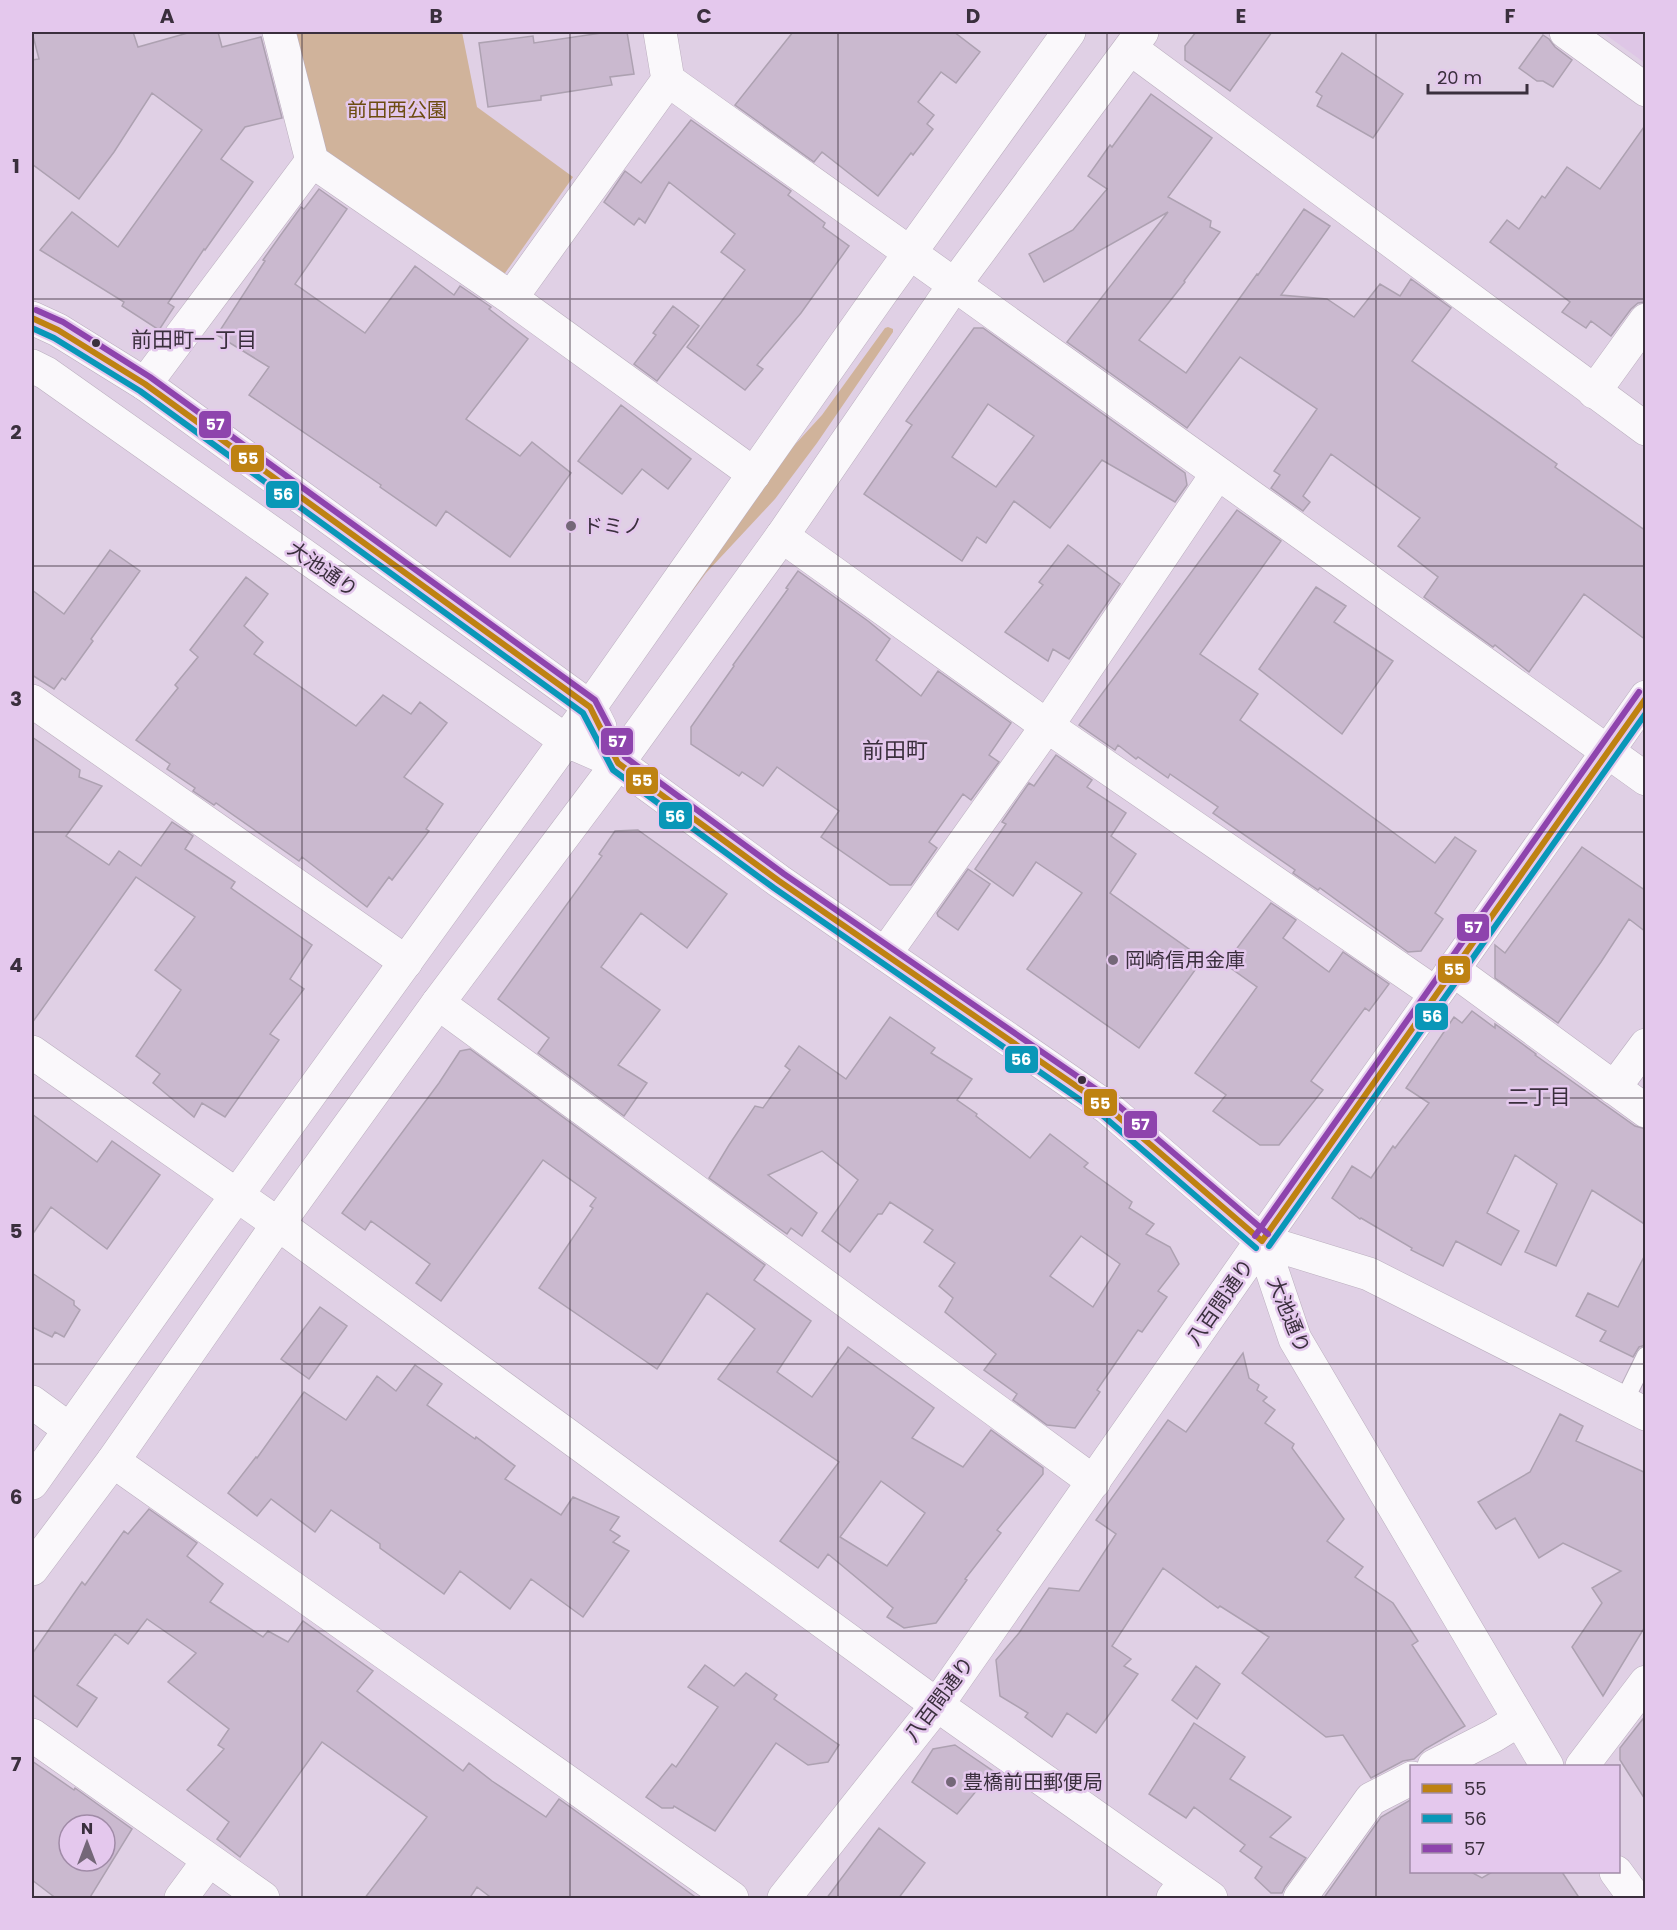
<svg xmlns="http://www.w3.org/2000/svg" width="1677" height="1930" font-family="Poppins,'Noto Sans JP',sans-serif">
<rect width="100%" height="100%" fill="#e0d0e5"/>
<path fill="#dec6e6" d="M1602,32h43v31z"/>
<path fill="#d0b39b" d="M302,32h160l15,75 96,70 -70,99 -176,-121 -35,-121z
M888,327l5,2v3l-76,111 -42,56 -69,74 -58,78 102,-157 72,-79 63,-87z"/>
<path fill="#cab9cf" stroke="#ada1b1" stroke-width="1.5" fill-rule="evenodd" d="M32,32h101l5,15 53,-15h27l4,15 39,-10 21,81 -37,9 -24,32 32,23 -48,68 -1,-1 -36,54 6,4 -15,23 -37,-24 2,-4 -84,-52 32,-38 46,35 84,-117 -50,-37 -38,59 -35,47 -47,-35v-104l7,-1z
M608,32h19l7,42 -24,3 2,8 -71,11v4l-53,7 -9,-64 54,-7 1,7z
M793,32h161l26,20 -24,31 -15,-11 -23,30 16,13 -7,9 6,5 -20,26 -2,-2 -33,43 -56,-44 -8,10 -79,-57z
M1196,32h76l-42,59 -45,-31v-14z
M1543,35l6,4 6,8 17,13 -19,27 -10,-6h-6l-18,-13z
M1342,53l61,41 -30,44 -56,-32 5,-10 -6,-4z
M1151,94l61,44 -44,59 43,24 -1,6 10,5 -36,49 1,1 -46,58 47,33 71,-99 1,1 46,-66 26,17 -49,69 46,4 27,18 26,-33 20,12 11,-17 40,29 -39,53 145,103 -2,3 91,64v109l-62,-46 -55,78 -34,-27 -2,2 -69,-50 14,-20 -40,-31 22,-28 -89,-64 -28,42 7,6 -7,9 -32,-23 9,-13 -6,-4 43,-62 -77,-52 -53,71 -120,-86 101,-130 -124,70 -15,-28 44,-24 34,-41 -19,-13 22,-31 2,2z
M691,120l100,71 -3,4 37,28 -2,4 26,19 -48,67 -44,52 6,4 -18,21 -58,-43 58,-77 -24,-18 14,-18 -66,-52 -24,41 -6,-5 -5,7 -30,-23 21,-31 16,12z
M1646,124v178l-8,1 -7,6 -20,27 -20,-15 -5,7 -24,-16 8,-10 -80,-60 17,-22 12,9 23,-33 3,2 22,-31 33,22z
M319,189l28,20 -52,75 70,49 50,-67 39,29 6,-9 31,21 -2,2 39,30 -62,80 54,37 12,-14 39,31 -61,84 -64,-46 -10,15 -56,-39 1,-2 -132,-90 20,-28 -52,-32 48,-74 -2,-1 17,-24 21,-29 3,2z
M673,306l26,20 -42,55 -23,-17 22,-29 -3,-2z
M974,328h9l202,145 2,12 -12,17 -73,-42 -52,68 -36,-27 -28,42 -9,-6 -15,24 -98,-67 48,-69 -6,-4zM988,404l46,32 -38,51 -44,-30z
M621,405l70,54 -23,30 -26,-20 -20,25 -44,-33z
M1237,510l44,31 -81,113 58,40 -18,26 195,143 20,-26 21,14 -41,62 8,6 -22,32 -13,1 -88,-64 -2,2 -25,-17 2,-3 -82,-57 5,-6 -48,-33 -2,4 -30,-21 -2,2 -18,-14 -3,5 -36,-25z
M1068,545l52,39 -51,75 -16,-10 -5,12 -43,-29 38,-47 -4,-3z
M110,550l30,21 -49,68 2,2 -28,39 -3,-2 -8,11 -22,-14v-85l32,24z
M798,571l70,50 22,18 -14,21 45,36 17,-25 73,52 -22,32 10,7 -28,38 -8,-6 -34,48 8,6 -26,37h-21l-69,-48 18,-26 -62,-44 -14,19 -21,-14 -3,4 -48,-32v-17l43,-61 -1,-1 55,-76 -2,-1z
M246,577l22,17 -24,32 19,16 -9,12 102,72 27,-31 28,19 9,-12 27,21 -43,54 39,27 -17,25 3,2 -37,49 -3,-3 -22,30 -65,-50 -3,4 -83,-58 -2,2 -21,-14 2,-3 -28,-19 3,-5 -34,-24 42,-52 -3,-3 23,-28 -8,-7z
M1316,587l30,19 -12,16 59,39 -51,73 -83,-65z
M32,737l48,33 -1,7 23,9 -36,50 43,29 10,-14 22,15 31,-44 21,14 -8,13 50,33 -4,6 81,57 -22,34 14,10 -34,45 9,6 -54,77 -23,-14 -8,14 -41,-34 7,-9 -24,-18 45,-66 -26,-20 40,-53 -59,-40 -104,146z
M1056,755l36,25 -5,7 39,26 -15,23 25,18 -26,39 93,66 -64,89 -112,-79 55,-76 -46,-31 -23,34 -38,-27 31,-45 -4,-2 27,-39 5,3z
M638,830l89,64 -40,54 -46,-35 -40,54 59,43 -42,55 29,18 -23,33 -86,-63 11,-15 -51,-39 104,-143 -3,-2 16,-23z
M1582,847l64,44v41l-17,-13 -28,43 -43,61 -63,-45v-33l10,8z
M968,869l22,15 -32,46 -20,-14 -1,-3z
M1271,903l25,17 -13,18 46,34 14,-20 46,32 -20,27 -4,-3 -54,73 12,9 -44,55h-19l-47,-34 13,-16 -31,-22 62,-86 -32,-23z
M1472,1011l23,17v-4l41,30 -1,1 100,71 11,3v96l-54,-35 -36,76 -31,-14 32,-68 -42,-29 -28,58 32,18 -18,34 -45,-24 -13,25 -32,-16 1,-2 -51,-30 -1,1 -28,-21 20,-32 19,12 22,-32 2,2 34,-45 -23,-15 48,-71 8,6z
M890,1017l45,31 -4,5 41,26 -15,21 20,14 -1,2 54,42 20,-24 38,29 -4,4 48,35 -3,6 25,16 -8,10 24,13 9,17 -21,27 9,6 -25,35 -4,-2 -41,60 3,2 -25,36 -28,-3 -34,-25 4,-6 -33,-24 12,-16 -51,-42 8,-14 -14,-12 16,-23 -31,-21 9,-12 -43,-28 -8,12h-4l-28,38 -28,-21 36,-51 -36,-29 -54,24 49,38 -15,23 -11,-8 -4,6 -78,-56 20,-33 26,-39 8,2 27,-38 -5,-4 14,-20 47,33zM1081,1236l39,28 -27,43 -43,-31z
M470,1049l295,216 -11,15 57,41 -34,51 35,25 36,-50 86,61 -22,30 51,29 28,-37 52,38v6l-46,56 4,3 -36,46 2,1 -31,43 -32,5 -17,-11 6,-9 -65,-54 -10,14 -38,-27 59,-79 -121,-83 37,-50 -48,-36 -50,76 -118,-81 54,-80 -3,-2 6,-8 -53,-38 -102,141 -25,-18 14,-19 -59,-43 -6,9 -23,-17 97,-130 21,-32zM881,1481l44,32 -38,53 -47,-29z
M32,1114l65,48 15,-21 48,34 -53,74 -56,-42 -19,28z
M1646,1253v92l-7,2 -6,10 -33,-16 6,-10 -30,-15 12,-23 30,14z
M32,1273l42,28v4l6,5 -16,27 -9,-5 -3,5 -20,-10z
M320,1307l27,19 -38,53 -28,-20z
M1243,1353l6,25 10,7 -2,5 10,7 -4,4 12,9 -10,13 29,21 -2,4 52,71 -17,22 36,26 -8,10 38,26 25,38 -6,4 53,81 -40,23 -11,10 -11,2 -32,17 -28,-43 -17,2 -84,-64 27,-36 -49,-31 -2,2 -55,-40 -51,78 19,13 -7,7 14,8 -42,59 -29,-20 -15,24 -27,-20 3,-4 -28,-17 -4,-36 23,-27 30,-45 30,3 37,-57 -20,-14 72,-100 18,12z
M415,1365l27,19 -15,21 48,34 1,-2 39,29 -10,13 56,36 12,-18 46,20 -9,13 10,6 -7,6 16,9 -46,66 -52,-38 -21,30 -50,-38 -16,23 -64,-46v-4l-49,-34 -16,22 -44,-33 -14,17 -29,-23 28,-36 1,1 47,-66 42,28 31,-44 19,15z
M1560,1414l23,12 -7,15 70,32v152l-43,71 -31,-49 30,-44 -10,-15 29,-17 -58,-28 -24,15 -24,-40 -19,11 -18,-27 52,-30z
M149,1509l48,34 -10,13 36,28 -13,18 53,35 5,-6 20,11 15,-21 70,50 -16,20 106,80 6,-8 23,18 54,36 13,-18 139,100h-205l-16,-12 -8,12h-105l63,-82 -105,-75 -82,115 -23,-18 12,-17 -42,-32 37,-41 -6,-4 11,-16 -61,-47 28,-29 -49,-34 -19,25 -13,-10 -38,51 20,13 -20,29 -45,-33v-40l50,-72 3,3 39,-54 4,3z
M705,1665l29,21 12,-13 31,22 -3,4 65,46 -11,17 -20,3 -32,-22 -61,88 -41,-25 -1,2h-11l-16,-11 26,-33 4,3 42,-60 -30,-20z
M1196,1666l24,18 -23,35 -25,-19z
M1646,1715v86l-26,-41v-12z
M1194,1723l51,34 -15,22 61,38 -21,20 36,21 -21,29 -3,6h-11l-16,-15 7,-11 -22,-16 5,-6 -51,-38 -8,11 -37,-24z
M955,1745l38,26 -36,43 -45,-32 21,-33z
M32,1761l42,29 1,-2 57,41 -43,70h-32l-25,-19zM69,1825h36v36h-36z
M1412,1799v73h59l11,6 10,-6h70l18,27h-257l58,-82z
M879,1828l46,35 -27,36h-72z"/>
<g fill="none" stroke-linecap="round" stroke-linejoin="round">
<defs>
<path id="service" d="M1623,1403l23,-47"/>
<path id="minor" d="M660,32l8,48 978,699
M1566,32l80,58
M312,161l199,137 157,-218
M511,298l243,176
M145,384l167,-223 -33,-129
M1594,392l52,-72
M782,536l265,190 388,267
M32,701l374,261
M885,954l162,-228 170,-252
M1452,969l194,142
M438,1003l656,479
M1614,1088l32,-43
M32,1402l37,27
M113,1461l619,437
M32,1735l231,163
M1434,1766l59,-30 26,-16
M1582,1766l64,-84
M181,1898l28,-38
M1173,1898l13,-17
M1300,1898l71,-99 41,-21"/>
<path id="tertiary" d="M1130,48l516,381
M32,318l26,12 87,54 445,323 10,20
M32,366l14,7 519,367 53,23 161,118 329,227 154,133 33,98 252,427
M32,1052l246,172 659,481 274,193
M1262,1241l107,33 277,140
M32,1483l171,-241 387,-535 291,-414 188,-261
M32,1569l81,-108 165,-237 160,-221 180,-240 164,-227 173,-252 187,-252
M1616,1872l19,26
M784,1898l153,-193 365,-522 344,-486"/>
</defs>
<use href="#service" stroke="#baaebe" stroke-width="20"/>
<use href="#minor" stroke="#baaebe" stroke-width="34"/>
<use href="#tertiary" stroke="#baaebe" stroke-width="34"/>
<use href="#service" stroke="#faf8fb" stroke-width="18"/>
<use href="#minor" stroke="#faf8fb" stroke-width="33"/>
<use href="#tertiary" stroke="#faf8fb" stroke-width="33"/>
<defs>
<path id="bus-1" d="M32,318l26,12 87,54 445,323 28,56 161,118 329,227 154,133
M1262,1241l384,-543"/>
<path id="bus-2" d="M32,328l22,10 86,53 443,322 30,57 161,118 328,227 154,133
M1269,1246l377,-533"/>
<path id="bus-3" d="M36,310l27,12 87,55 445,323 30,57 159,117 329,227 155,133
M1255,1236l384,-544"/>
</defs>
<use href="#bus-1" stroke="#e4c8ed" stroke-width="10"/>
<use href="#bus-2" stroke="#e4c8ed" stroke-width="10"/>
<use href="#bus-3" stroke="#e4c8ed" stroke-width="10"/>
<use href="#bus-1" stroke="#be8212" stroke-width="6"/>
<use href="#bus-2" stroke="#0997b8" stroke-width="6"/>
<use href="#bus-3" stroke="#8e44ad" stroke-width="6"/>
</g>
<path fill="none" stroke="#3a2f3d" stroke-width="1.5" stroke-opacity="0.55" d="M302,32v1866M570,32v1866M838,32v1866M1107,32v1866M1376,32v1866M32,299h1614M32,566h1614M32,832h1614M32,1098h1614M32,1364h1614M32,1631h1614"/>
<g fill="#3a2f3d" stroke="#e4c8ed" stroke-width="2">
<circle cx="96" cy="343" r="5"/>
<circle cx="1082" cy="1080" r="5"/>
</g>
<g fill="#746778" stroke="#e4c8ed" stroke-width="2">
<circle cx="571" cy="526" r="6"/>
<circle cx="1113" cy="960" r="6"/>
<circle cx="951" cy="1782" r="6"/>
</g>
<g text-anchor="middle" stroke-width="5" stroke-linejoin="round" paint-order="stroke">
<g font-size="20" fill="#6c4c11" stroke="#e4c8ed">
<text x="397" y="117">前田西公園</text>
</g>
<g font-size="20" fill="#3a2f3d" stroke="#e4c8ed" text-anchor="start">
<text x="583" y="533">ドミノ</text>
<text x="1125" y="967">岡崎信用金庫</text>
<text x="963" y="1789">豊橋前田郵便局</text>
</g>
<g font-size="20" fill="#3a2f3d" stroke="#e4c8ed">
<text transform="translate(323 569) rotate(35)" y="7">大池通り</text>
<text transform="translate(1220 1302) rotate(-55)" y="7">八百間通り</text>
<text transform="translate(1289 1315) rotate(68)" y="7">大池通り</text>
<text transform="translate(939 1699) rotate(-53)" y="7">八百間通り</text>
</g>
<g font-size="21" fill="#3a2f3d" stroke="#e4c8ed">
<text x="194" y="347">前田町一丁目</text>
<text x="1539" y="1104">二丁目</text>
</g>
<g font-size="22" fill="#3a2f3d" stroke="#e4c8ed">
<text x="895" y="758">前田町</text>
</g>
</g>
<g stroke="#e4c8ed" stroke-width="2">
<rect x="198" y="410" width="34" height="29" rx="6" fill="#8e44ad"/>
<rect x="230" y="444" width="35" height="29" rx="6" fill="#be8212"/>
<rect x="265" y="480" width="35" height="29" rx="6" fill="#0997b8"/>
<rect x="600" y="727" width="34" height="29" rx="6" fill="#8e44ad"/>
<rect x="625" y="766" width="34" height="29" rx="6" fill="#be8212"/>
<rect x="658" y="801" width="35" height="29" rx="6" fill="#0997b8"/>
<rect x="1456" y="913" width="34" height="29" rx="6" fill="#8e44ad"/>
<rect x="1437" y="955" width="34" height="29" rx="6" fill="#be8212"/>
<rect x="1414" y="1002" width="35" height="29" rx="6" fill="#0997b8"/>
<rect x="1004" y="1045" width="35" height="29" rx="6" fill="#0997b8"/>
<rect x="1083" y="1088" width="35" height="29" rx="6" fill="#be8212"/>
<rect x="1123" y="1110" width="35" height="29" rx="6" fill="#8e44ad"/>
</g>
<g font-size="16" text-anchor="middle" font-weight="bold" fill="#fff">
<text x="215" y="430">57</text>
<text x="248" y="464">55</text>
<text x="283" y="500">56</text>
<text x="617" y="747">57</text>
<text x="642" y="786">55</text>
<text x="675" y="822">56</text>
<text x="1473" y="933">57</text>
<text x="1454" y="975">55</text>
<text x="1432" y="1022">56</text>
<text x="1021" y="1065">56</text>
<text x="1100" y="1109">55</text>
<text x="1140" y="1130">57</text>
</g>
<rect width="1677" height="1930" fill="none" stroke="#e4c8ed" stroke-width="66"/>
<rect x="1410" y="1765" width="210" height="108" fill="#e4c8ed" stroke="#a08ba7" stroke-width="1.5"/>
<rect x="1422" y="1784" width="30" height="9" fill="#be8212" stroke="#a08ba7" stroke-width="1.5"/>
<text x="1464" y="1795" font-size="18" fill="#3a2f3d">55</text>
<rect x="1422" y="1814" width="30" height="9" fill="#0997b8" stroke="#a08ba7" stroke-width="1.5"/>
<text x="1464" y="1825" font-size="18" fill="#3a2f3d">56</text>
<rect x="1422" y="1844" width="30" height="9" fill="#8e44ad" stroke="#a08ba7" stroke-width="1.5"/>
<text x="1464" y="1855" font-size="18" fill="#3a2f3d">57</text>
<g transform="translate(87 1843)"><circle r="28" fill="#e4c8ed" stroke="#a08ba7" stroke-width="1.5"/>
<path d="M0-4.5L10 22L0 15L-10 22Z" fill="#746778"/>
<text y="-9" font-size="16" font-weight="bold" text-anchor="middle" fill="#3a2f3d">N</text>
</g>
<path d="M1428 84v9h99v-9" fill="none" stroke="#3a2f3d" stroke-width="3"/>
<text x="1437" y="84" font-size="18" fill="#3a2f3d" stroke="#e4c8ed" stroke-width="4.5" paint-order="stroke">20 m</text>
<rect x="33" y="33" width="1611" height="1864" fill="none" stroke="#3a2f3d" stroke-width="2"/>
<g font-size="20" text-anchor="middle" font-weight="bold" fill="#3a2f3d">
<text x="167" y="23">A</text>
<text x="436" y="23">B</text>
<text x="704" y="23">C</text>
<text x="973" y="23">D</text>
<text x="1241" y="23">E</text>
<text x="1510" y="23">F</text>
<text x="16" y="173">1</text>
<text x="16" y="439">2</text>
<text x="16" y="706">3</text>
<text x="16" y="972">4</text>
<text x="16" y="1238">5</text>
<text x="16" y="1504">6</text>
<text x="16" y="1771">7</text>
</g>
</svg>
